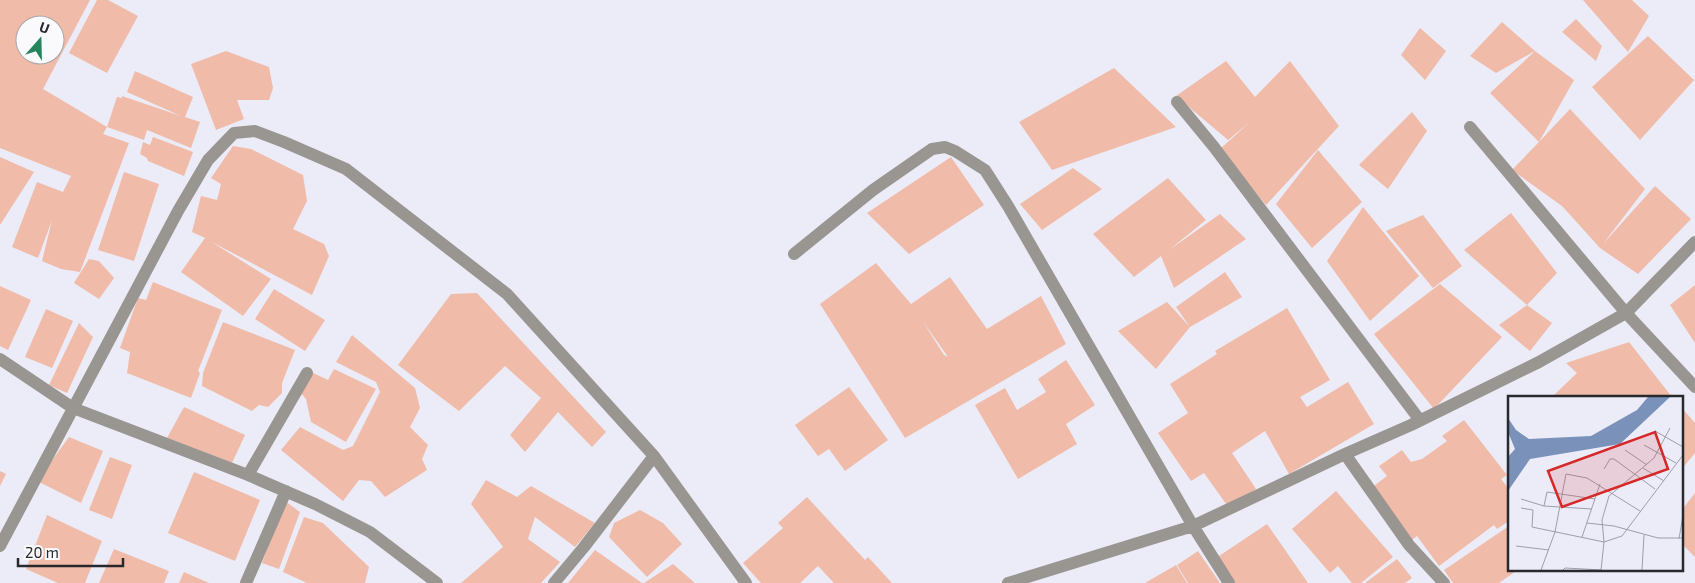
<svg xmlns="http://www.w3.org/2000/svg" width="1695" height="583" font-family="'Exo 2',sans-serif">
<rect width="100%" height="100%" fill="#ebecf8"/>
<path fill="#f0bba8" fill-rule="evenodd" d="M0,0h90l-47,89 64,38 10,-30 5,1v-2l59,20 -54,-24 8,-21 58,26 -8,20 15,5 -9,26 -44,-18 -3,10 -37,-13 -4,7 26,9 -49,129 -19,-3 -19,-8 10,-41 -14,38 -26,-11 25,-65 26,10 8,-16 -71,-28zM25,25h30v30h-30z
M97,0h11l30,16 -31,57 -38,-20z
M1583,0h49l17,16 -21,36z
M1576,19l26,27 -6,15 -34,-29z
M1502,22l33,29 -39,22 -26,-17z
M1420,28l26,23 -21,29 -24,-25z
M1648,36l46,44 -54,60 -48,-53z
M226,51l43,16 4,21 -4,12h-32l7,19 -28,11 -25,-66z
M1535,51l39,29 -35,62 31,-33 75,80 -42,55 52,-58 36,33 -53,55 -38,-26 -38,-42 -50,-36 27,-28 -49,-49z
M1226,61l29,36 35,-36 49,65 -73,79 -46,-56 30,-27 -22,18 -52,-44z
M1114,68l62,59 -124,43 -33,-48z
M1412,112l15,19 -39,58 -29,-24z
M153,137l40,15 -9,24 -36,-15 -1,-3 -7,-4 3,-12 7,3z
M233,146l18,3 52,26 4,26 -14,28 31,15 5,12 -17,39 -102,-54 61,38 -28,37 -62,-44 24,-34 -13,-6 9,-36 16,4 4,-16 -10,-6z
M1318,150l44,52 -50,46 -36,-44z
M0,157l34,15 -34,53z
M951,157l33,48 -75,49 -42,-41z
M1073,168l29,21 -60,41 -22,-26z
M124,172l35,12 -25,77 -36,-11z
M1168,178l38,42 -37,30 51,-36 26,25 -72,49 -13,-32 -27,21 -41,-43z
M1363,207l56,69 -49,45 -43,-60z
M1511,213l46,60 -30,32 -63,-55z
M1423,215l39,51 -29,22 -47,-57z
M89,259l10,2 15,17 -15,21 -25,-16z
M876,263l35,41 39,-27 37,52 54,-33 25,48 -161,94 -85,-134zM922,320l26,37 -4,-2z
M1225,272l17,25 -52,30 -34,42 -38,-38 49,-29 23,25 -14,-20z
M153,282l69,28 -24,61 2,2 -9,25 -64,-25 3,-21 -10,-4 18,-50 8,2z
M1440,284l62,53 -68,72 -60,-75z
M1695,285v58l-25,-38z
M0,286l31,14 -23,50 -8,-4z
M274,289l51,31 -20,31 -50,-32z
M477,293l129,139 -14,15 -34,-35 -33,40 -15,-17 31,-37 -36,-32 -46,45 -61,-46 53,-71z
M1527,305l25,18 -22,28 -31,-26z
M1287,308l43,72 -30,17 7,10 41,-25 26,42 -85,50 -24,-43 -33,22 24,36 -27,19 -25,-35 -13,8 -33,-48 30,-20 -18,-29 47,-30 -2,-3z
M46,309l27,12 -21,47 -27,-11z
M223,322l72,28 -13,33v10l-14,14 -9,-2 -7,6 -50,-25 1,-13z
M79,323l14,14 -26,56 -18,-8z
M352,335l63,53 5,20 -10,19 18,18 -6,14 5,11 -42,27 -14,-16 -12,-1 -16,21 -62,-51 19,-23 43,23 10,-4 27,-54 -4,-10 -40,-20z
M1629,342l43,55h-120l25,-24 -11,-10z
M1066,360l29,45 -29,19 11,20 -59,35 -43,-74 30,-17 12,22 29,-18 -8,-13z
M334,369l42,20 -30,53 -35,-20 -5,-23 -6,-7 11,-20 17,8z
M849,387l39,53 -43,31 -16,-22 -11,7 -23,-31z
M184,407l61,28 -13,28 -65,-25z
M1681,407l14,16v30l-14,17z
M1464,420l43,55 -6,4 8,10v32l-12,8 -3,-4 -55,41 -22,-30 -9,7 -38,-54 17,-13 -8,-10 23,-16 9,12 11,-3 25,-18 -5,-5z
M69,437l34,14 -22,52 -44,-22z
M110,457l22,8 -20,54 -23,-9z
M0,471l6,3 -6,12z
M194,472l66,28 -25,61 -67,-28z
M486,480l31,17 14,-11 64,37 -20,24 -40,-30 -7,22 32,23 -19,21h-80l42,-36 -32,-43z
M1336,491l57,66 -32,26h-9l-14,-17 -8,7 -38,-44z
M1695,493v64l-14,-14v-32z
M807,497l58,63 3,-3 24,26h-58l-16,-17 -18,17h-39l-18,-20 40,-35 -5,-5z
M285,501l15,11 -21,57 -17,-6z
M640,510l23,13 19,21 -35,33 -38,-40 5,-14z
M47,515l55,26 -17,42h-27l-32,-14z
M304,517l19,6 46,44 -4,16h-58l-24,-11z
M1267,524l41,59h-75l-17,-25z
M1509,526v43h10l-20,14h-46l-9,-13z
M114,549l55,22 -5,12h-65z
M595,550l47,33h-74z
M1198,551l4,6 18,26h-32l-11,-18z
M1397,559l15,19 -7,5h-40z
M673,564l22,19h-51z
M1176,565l11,18h-42z
M184,572l25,11h-30z"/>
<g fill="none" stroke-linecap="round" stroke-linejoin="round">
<path stroke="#999692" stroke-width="12" d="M1177,102l37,45 205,272
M1470,127l156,186 69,74
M794,254l79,-64 59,-41 13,-2 10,4 30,19 23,36 185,320 36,57
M0,359l73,49 175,67 67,29 55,28 67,51
M1345,454l64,91 35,38
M248,475l59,-102
M0,546l178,-335 30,-51 26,-27 21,-2 29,11 62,27 161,125 147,162 92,127
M246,583l40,-92
M554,583l30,-36 70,-91
M1008,583l185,-57 152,-72 66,-29 128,-63 87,-49 69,-71"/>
</g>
<g transform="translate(1508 396)">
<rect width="175" height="175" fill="#ebecf8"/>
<path d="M140,1h22l-50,47 -90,15 -22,32v-34l7,-8 -7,-17v-14l8,12 13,9 62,-3 46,-26z" fill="#7a91ba"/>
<path fill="none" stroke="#9d9ea7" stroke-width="1" d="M147,35l28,16M136,49l32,18M117,54l22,15M135,72l21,13M96,73l6,-10h4l41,30M13,103l23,7 48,3M36,110l3,-14 48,7M13,112l12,2 -1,17 72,15 -2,-22 7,-24 45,-38 16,-30M79,127l27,3 44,12h25M74,141l18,-53M171,143l4,-24M8,150l33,4M33,174l14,-38 11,-58 21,4 53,33M55,174l2,-2 37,2M93,174l3,-28 18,-6 61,-81M134,174l2,-35"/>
<path fill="#d62828" fill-opacity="0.15" stroke="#d62828" stroke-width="2.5" d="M147,36l13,37 -106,38 -14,-36z"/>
<rect width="175" height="175" fill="none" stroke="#28292d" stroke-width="2.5"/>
</g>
<g transform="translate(40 40) rotate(20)"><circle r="24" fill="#fafafd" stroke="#a6a6aa"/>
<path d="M0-4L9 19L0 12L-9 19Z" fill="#25845c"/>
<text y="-8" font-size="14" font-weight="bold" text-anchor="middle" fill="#28292d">U</text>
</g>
<path d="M18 558v8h105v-8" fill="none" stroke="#28292d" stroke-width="2.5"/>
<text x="25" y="558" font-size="15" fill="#28292d" stroke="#fafafd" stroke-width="4" paint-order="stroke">20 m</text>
</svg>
